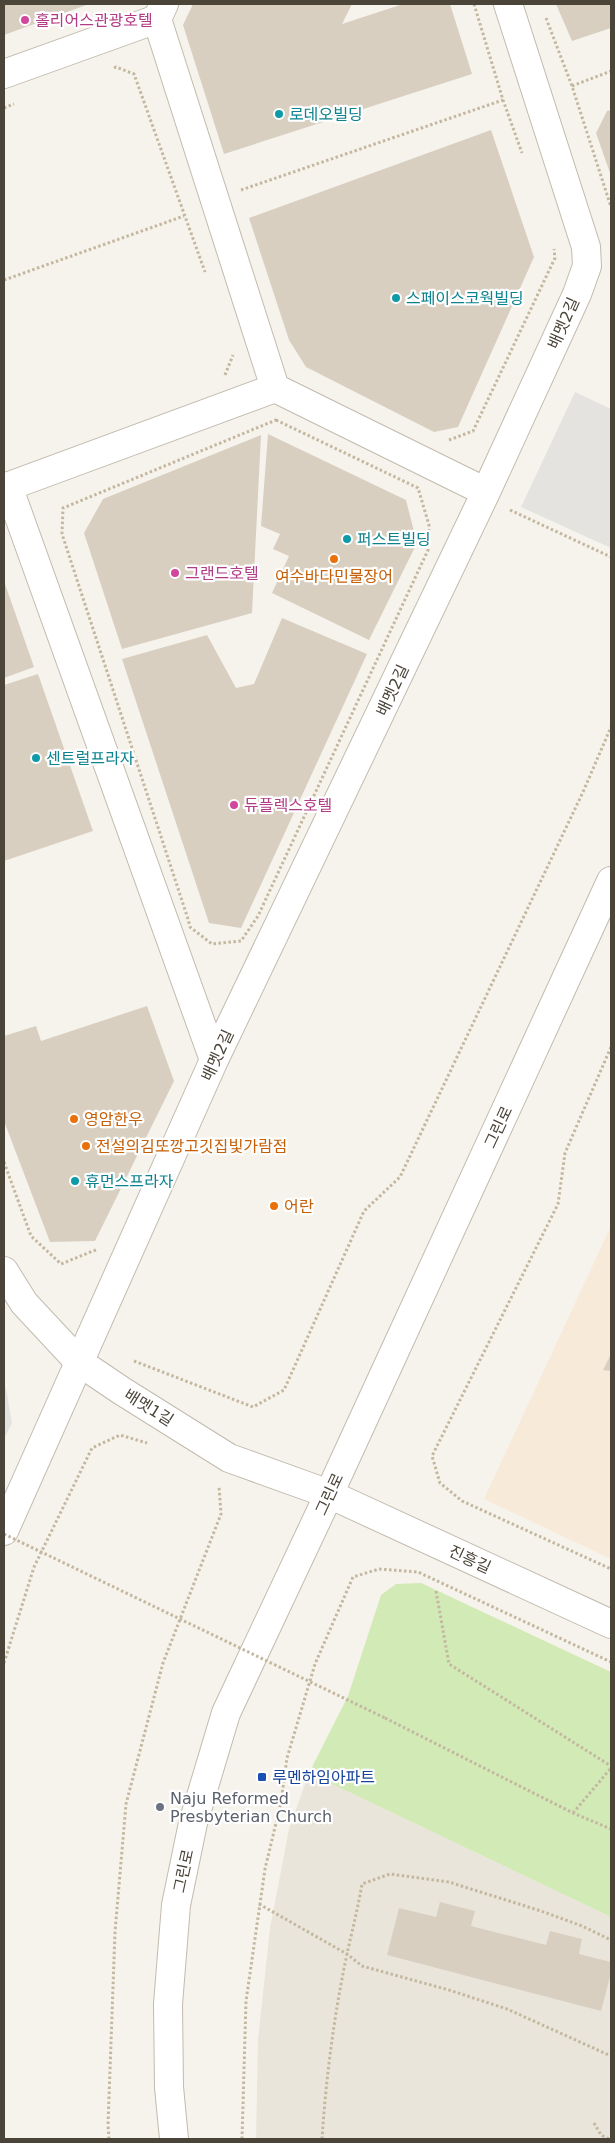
<svg xmlns="http://www.w3.org/2000/svg" width="615" height="2143" font-family="'DejaVu Sans','Noto Sans KR',sans-serif">
<rect width="100%" height="100%" fill="#f6f3ec"/>
<path fill="#eae5da" d="M309,1773l302,144v222h-355l2,-99 12,-112 19,-99z"/>
<path fill="#f7ead8" d="M611,1226v333l-127,-60z"/>
<path fill="#d2eab5" d="M421,1583l190,89v245l-302,-144 39,-77 33,-101 15,-11z"/>
<path fill="#e5e3e0" d="M575,392l36,17v139l-90,-41z
M4,1384l2,5 6,34 -8,16z"/>
<path fill="#d8cfc1" d="M4,4h85l-85,31z
M193,4h159l-10,20 61,-20h47l22,70 -248,80 -41,-129z
M556,4h55v24l-39,13z
M611,110v66l-15,-43 11,-22z
M491,130l43,127 -76,170 -24,5 -128,-65 -17,-27 -40,-122z
M268,434l138,66 11,43 -48,97 -97,-47 17,-37 -16,-7 7,-15 -19,-8z
M261,435l-9,178 -130,36 -38,-116 19,-34z
M4,581l30,86 -30,11z
M282,618l85,36 -126,274 -32,-5 -87,-264 85,-24 29,53 18,-4z
M38,674l55,157 -89,30v-176z
M147,1006l27,75 -79,160 -45,1 -46,-121v-85l32,-10 5,15z
M611,1354v17l-8,-1z
M440,1902l35,9 -4,15 75,19 4,-14 32,8 -3,15 32,8v11l-10,38 -214,-56 12,-47 37,9z"/>
<g fill="none" stroke-linecap="round" stroke-linejoin="round">
<defs>
<path id="minor" d="M164,4l-7,15 118,369 211,104
M4,74l153,-55
M8,486l206,574
M4,488l271,-100
M4,1531l210,-471 272,-568 91,-198 10,-28 -1,-19 -78,-243"/>
<path id="tertiary" d="M4,1271l20,32 55,59 43,29 107,67 100,36 282,130
M174,2139l-5,-52 -1,-83 8,-99 17,-82 33,-110 103,-219 282,-613"/>
</defs>
<use href="#minor" stroke="#c2bbae" stroke-width="30"/>
<use href="#tertiary" stroke="#c2bbae" stroke-width="30"/>
<path stroke="#c4b79f" stroke-width="3" stroke-dasharray="2.5 2.5" stroke-linecap="butt" d="M474,4l29,96 19,53
M546,18l26,68 39,121
M114,68l2,-1 18,7 71,198
M572,86l39,-15
M4,108l10,-4
M241,190l262,-90
M4,280l180,-64
M225,375l8,-20
M276,420l142,68 11,37 -1,25 -170,366 -17,25 -29,3 -22,-17 -2,-8 -126,-385 1,-26z
M449,440l24,-9 82,-173 -1,-9
M510,510l101,47
M611,1047l-46,106 -7,51 -126,252 8,27 22,18 149,68
M4,1162l27,74 30,28 37,-15
M134,1361l119,46 31,-17 80,-179 36,-34 183,-385 28,-65
M436,1591l13,73 162,102
M4,1663l30,-96 58,-119 28,-13 27,8
M385,1718l188,95 38,16
M573,1813l38,-45
M259,1904l88,50 15,12 87,24 58,19 104,47
M594,2123l7,12 8,4
M109,2139l-1,-14 7,-193 11,-128 37,-141 58,-149 -2,-28
M242,2139l4,-138 19,-132 16,-67 6,-44 28,-94 38,-87 26,-8 39,3 193,90
M322,2139c4,-61 12,-124 25,-185 5,-23 11,-46 15,-70l28,-10 59,8 92,29 41,15 29,14"/>
<use href="#minor" stroke="#fff" stroke-width="28"/>
<use href="#tertiary" stroke="#fff" stroke-width="28"/>
<path stroke="#c4b79f" stroke-width="3" stroke-dasharray="2.5 2.5" stroke-linecap="butt" d="M4,1534l381,184"/>
</g>
<g fill="#d1479c" stroke="#fff" stroke-width="2">
<circle cx="25" cy="20" r="5"/>
<circle cx="175" cy="573" r="5"/>
<circle cx="234" cy="805" r="5"/>
</g>
<g fill="#0f9aa8" stroke="#fff" stroke-width="2">
<circle cx="279" cy="114" r="5"/>
<circle cx="396" cy="298" r="5"/>
<circle cx="347" cy="539" r="5"/>
<circle cx="36" cy="758" r="5"/>
<circle cx="75" cy="1181" r="5"/>
</g>
<g fill="#e8710a" stroke="#fff" stroke-width="2">
<circle cx="334" cy="559" r="5"/>
<circle cx="74" cy="1119" r="5"/>
<circle cx="86" cy="1146" r="5"/>
<circle cx="274" cy="1206" r="5"/>
</g>
<rect fill="#1a4fb4" stroke="#fff" stroke-width="2" x="257" y="1772" width="10" height="10" rx="2.5"/>
<circle fill="#6b7280" stroke="#fff" stroke-width="2" cx="160" cy="1807" r="5"/>
<g text-anchor="middle" stroke-width="4.5" stroke-linejoin="round" paint-order="stroke">
<g font-size="16" fill="#b23c85" stroke="#fff" text-anchor="start">
<text x="35" y="26">홀리어스관광호텔</text>
<text x="185" y="579">그랜드호텔</text>
<text x="244" y="811">듀플렉스호텔</text>
</g>
<g font-size="16" fill="#0d838f" stroke="#fff" text-anchor="start">
<text x="289" y="120">로데오빌딩</text>
<text x="406" y="304">스페이스코웍빌딩</text>
<text x="357" y="545">퍼스트빌딩</text>
<text x="46" y="764">센트럴프라자</text>
<text x="85" y="1187">휴먼스프라자</text>
</g>
<g font-size="16" fill="#4b4439" stroke="#fff">
<text transform="translate(563 323) rotate(-66)" y="6">배멧2길</text>
<text transform="translate(392 690) rotate(-65)" y="6">배멧2길</text>
<text transform="translate(217 1055) rotate(-65)" y="6">배멧2길</text>
<text transform="translate(498 1127) rotate(-65)" y="6">그린로</text>
<text transform="translate(149 1407) rotate(32)" y="6">배멧1길</text>
<text transform="translate(329 1494) rotate(-65)" y="6">그린로</text>
<text transform="translate(470 1559) rotate(25)" y="6">진흥길</text>
<text transform="translate(183 1871) rotate(-78)" y="6">그린로</text>
</g>
<g font-size="16" fill="#c56008" stroke="#fff" text-anchor="start">
<text x="334" y="582" text-anchor="middle">여수바다민물장어</text>
<text x="84" y="1125">영암한우</text>
<text x="96" y="1152">전설의김또깡고깃집빛가람점</text>
<text x="284" y="1212">어란</text>
</g>
<g font-size="16" fill="#164399" stroke="#fff" text-anchor="start">
<text x="272" y="1783">루멘하임아파트</text>
</g>
<g font-size="16" fill="#5b616d" stroke="#fff" text-anchor="start">
<text x="170" y="1804">Naju Reformed<tspan x="170" dy="18">Presbyterian Church</tspan></text>
</g>
</g>
<rect width="615" height="2143" fill="none" stroke="#4b4439" stroke-width="10"/>
</svg>
